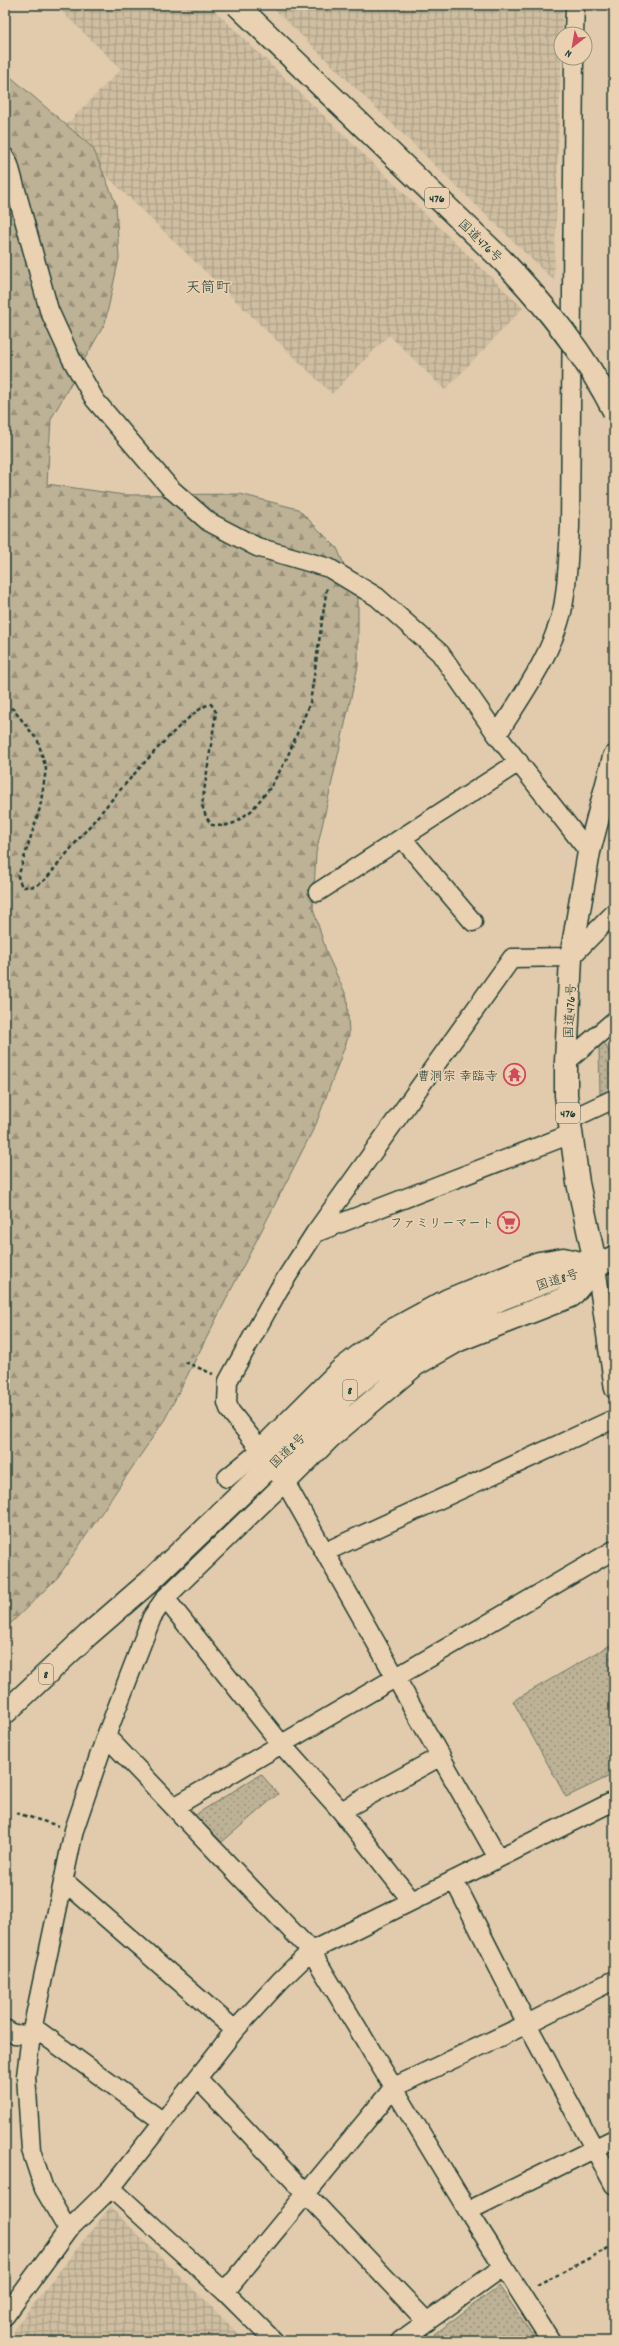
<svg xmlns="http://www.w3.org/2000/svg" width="619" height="2346" font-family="Dekko,'Klee One',sans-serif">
<defs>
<pattern id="industrial-grid" width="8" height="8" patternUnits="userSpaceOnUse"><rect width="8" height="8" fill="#cfbea1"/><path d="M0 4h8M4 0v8" fill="none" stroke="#a79c84"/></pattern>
<pattern id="forest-firs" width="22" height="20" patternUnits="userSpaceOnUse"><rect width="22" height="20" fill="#bdb196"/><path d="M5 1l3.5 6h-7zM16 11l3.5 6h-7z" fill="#99917b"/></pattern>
<pattern id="park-dots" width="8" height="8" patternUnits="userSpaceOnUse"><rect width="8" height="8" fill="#bdb196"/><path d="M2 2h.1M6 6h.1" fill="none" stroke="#99917b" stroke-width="1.8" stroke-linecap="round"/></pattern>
</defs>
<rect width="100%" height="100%" fill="#e1cbac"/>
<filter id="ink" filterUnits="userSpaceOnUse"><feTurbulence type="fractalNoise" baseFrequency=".025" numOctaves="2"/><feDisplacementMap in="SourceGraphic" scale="8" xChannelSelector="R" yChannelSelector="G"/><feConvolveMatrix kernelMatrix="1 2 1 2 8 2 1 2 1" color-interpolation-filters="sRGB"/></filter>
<g filter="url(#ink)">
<path fill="url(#industrial-grid)" d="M55,5h154l314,303 -78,82 -56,-55 -57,59 -272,-263 61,-62z
M270,5h293l-9,276z
M110,2207l136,134h-230l-3,-11z"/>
<path fill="url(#forest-firs)" stroke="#6e7765" d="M5,72l88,76 23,56 3,54 -14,65 -54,96 -4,65 77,11 116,-1 58,15 39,39 21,50v68l-42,187 -3,55 14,46 20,43 2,38 -33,89 -151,295 -107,158 -53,52z"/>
<path fill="url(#park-dots)" stroke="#6e7765" d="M604,1042l10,20v27l-14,5 -1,-48z
M614,1643v131l-48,23 -53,-96z
M261,1774l17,20 -56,48 -27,-27z
M499,2286l38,55h-98l-5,-7z"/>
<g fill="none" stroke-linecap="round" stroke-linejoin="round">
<defs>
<path id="minor" d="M574,34l1,-29
M5,157l4,8 40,145 22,48 24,42 75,88 39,34 48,25 72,21 48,29 63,56 57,82 92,117
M497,735c24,-38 54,-79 65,-123 6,-27 6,-57 8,-85l4,-469
M402,838l71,84
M318,892l201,-130
M566,1062l48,-41
M569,1120l45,-21
M315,1233l256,-99
M596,1267l18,122
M264,1454l-34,-43 -3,-8 1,-22 51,-92 36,-56 197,-275 59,-1 43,-44
M278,1474l7,8 213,376
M227,1478l33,-27
M325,1552l289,-133
M165,1598l117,147 59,66 70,89
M106,1736l205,215 157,260 83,130
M174,1807l440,-257
M341,1811l100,-55
M63,1880l172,150
M454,1880l73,144 87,161
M33,2027l129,94
M5,2029l9,5 17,1
M198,2079l229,243
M111,2188l114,104 49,49
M468,2211l146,-72
M68,2230l-24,-41 -13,-39 -5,-74 5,-41 43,-205 32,-94 46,-119 13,-19 120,-116
M225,2292l169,-205 133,-63 87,-44
M5,2316l63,-86 43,-42 124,-158 45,-49 31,-30 303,-150
M400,2341l103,-74"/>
<path id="highway" d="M596,1267l-18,-84 -12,-88v-33l5,-105 18,-105 25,-95
M260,1451l81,-81 50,-39 57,-31 91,-37 24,-4 30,7
M285,1482l45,-45 85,-72 44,-25 112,-44 25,-29
M5,1713l83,-78 61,-53 201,-192 50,-40 42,-23 59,-28 52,-20 43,-12 18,-10"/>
</defs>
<use href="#minor" stroke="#1f3d34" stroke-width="21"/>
<use href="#highway" stroke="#1f3d34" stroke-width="25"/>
<path stroke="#1f3d34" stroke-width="2.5" stroke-dasharray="4 3" stroke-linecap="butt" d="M5,704l9,6 24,31 8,28 -6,39 -22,69 4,10 14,-1 10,-7c23,-28 139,-173 165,-175l5,8 -14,93 4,12 6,8 11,1 11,-3 17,-12 19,-23 16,-28 24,-57 17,-116
M185,1362l28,12
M16,1813l43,13
M537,2286l77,-41"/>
<use href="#minor" stroke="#e9d1b1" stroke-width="18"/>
<use href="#highway" stroke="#e9d1b1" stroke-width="22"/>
<defs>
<path id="highway-bridge" d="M237,5l265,255c44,46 83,94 112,151"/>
</defs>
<use href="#highway-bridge" stroke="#1f3d34" stroke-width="25" stroke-linecap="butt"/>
<use href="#highway-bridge" stroke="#e9d1b1" stroke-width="22"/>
</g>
</g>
<defs>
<symbol id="temple-ring" viewBox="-11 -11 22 22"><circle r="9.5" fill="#e9d1b1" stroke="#d1495b" stroke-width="1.5"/><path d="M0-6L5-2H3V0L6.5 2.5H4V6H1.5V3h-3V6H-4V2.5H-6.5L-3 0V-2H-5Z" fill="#d1495b"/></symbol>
<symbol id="supermarket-ring" viewBox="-11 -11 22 22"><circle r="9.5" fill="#e9d1b1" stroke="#d1495b" stroke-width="1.5"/><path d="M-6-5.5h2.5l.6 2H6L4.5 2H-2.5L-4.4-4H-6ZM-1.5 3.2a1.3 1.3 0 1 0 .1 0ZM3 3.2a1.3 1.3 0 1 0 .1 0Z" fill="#d1495b"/></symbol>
</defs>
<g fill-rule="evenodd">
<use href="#temple-ring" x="502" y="1062" width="25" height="25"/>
<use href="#supermarket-ring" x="496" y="1210" width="25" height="25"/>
</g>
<g text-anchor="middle" stroke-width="3.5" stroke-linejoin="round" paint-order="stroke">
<g fill="#e9d1b1" stroke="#5c695a" stroke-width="1">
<rect x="425" y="188" width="24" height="20" rx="3"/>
<rect x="556" y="1103" width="24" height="20" rx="3"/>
<rect x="343" y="1380" width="14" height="20" rx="3"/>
<rect x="39" y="1664" width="14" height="20" rx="3"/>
</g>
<g font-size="12" font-weight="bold" fill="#1f3d34">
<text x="437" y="202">476</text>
<text x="568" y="1117">476</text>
<text x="350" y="1394">8</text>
<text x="46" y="1678">8</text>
</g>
<g font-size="13" fill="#1f3d34" stroke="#e9d1b1">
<text transform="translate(481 240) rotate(44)" y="5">国道476号</text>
<text transform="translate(569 1011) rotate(-87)" y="5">国道476号</text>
<text transform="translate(557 1279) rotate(-18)" y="5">国道8号</text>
<text transform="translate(287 1450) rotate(-44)" y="5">国道8号</text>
</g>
<g font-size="13" fill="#1f3d34" stroke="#e9d1b1" text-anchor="end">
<text x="498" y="1080">曹洞宗 幸臨寺</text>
<text x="494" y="1227">ファミリーマート</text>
</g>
<g font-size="15" fill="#1f3d34" stroke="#e9d1b1">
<text x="208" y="292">天筒町</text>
</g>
</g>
<rect width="619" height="2346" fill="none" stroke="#e9d1b1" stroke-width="20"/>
<rect x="10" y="10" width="599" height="2326" fill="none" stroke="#1f3d34" stroke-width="1.5" filter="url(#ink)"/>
<g transform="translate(573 46) rotate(211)"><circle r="19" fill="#e9d1b1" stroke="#98967f"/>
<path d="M0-3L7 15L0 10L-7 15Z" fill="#d1495b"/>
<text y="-6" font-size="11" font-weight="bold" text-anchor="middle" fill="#1f3d34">N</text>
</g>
</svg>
